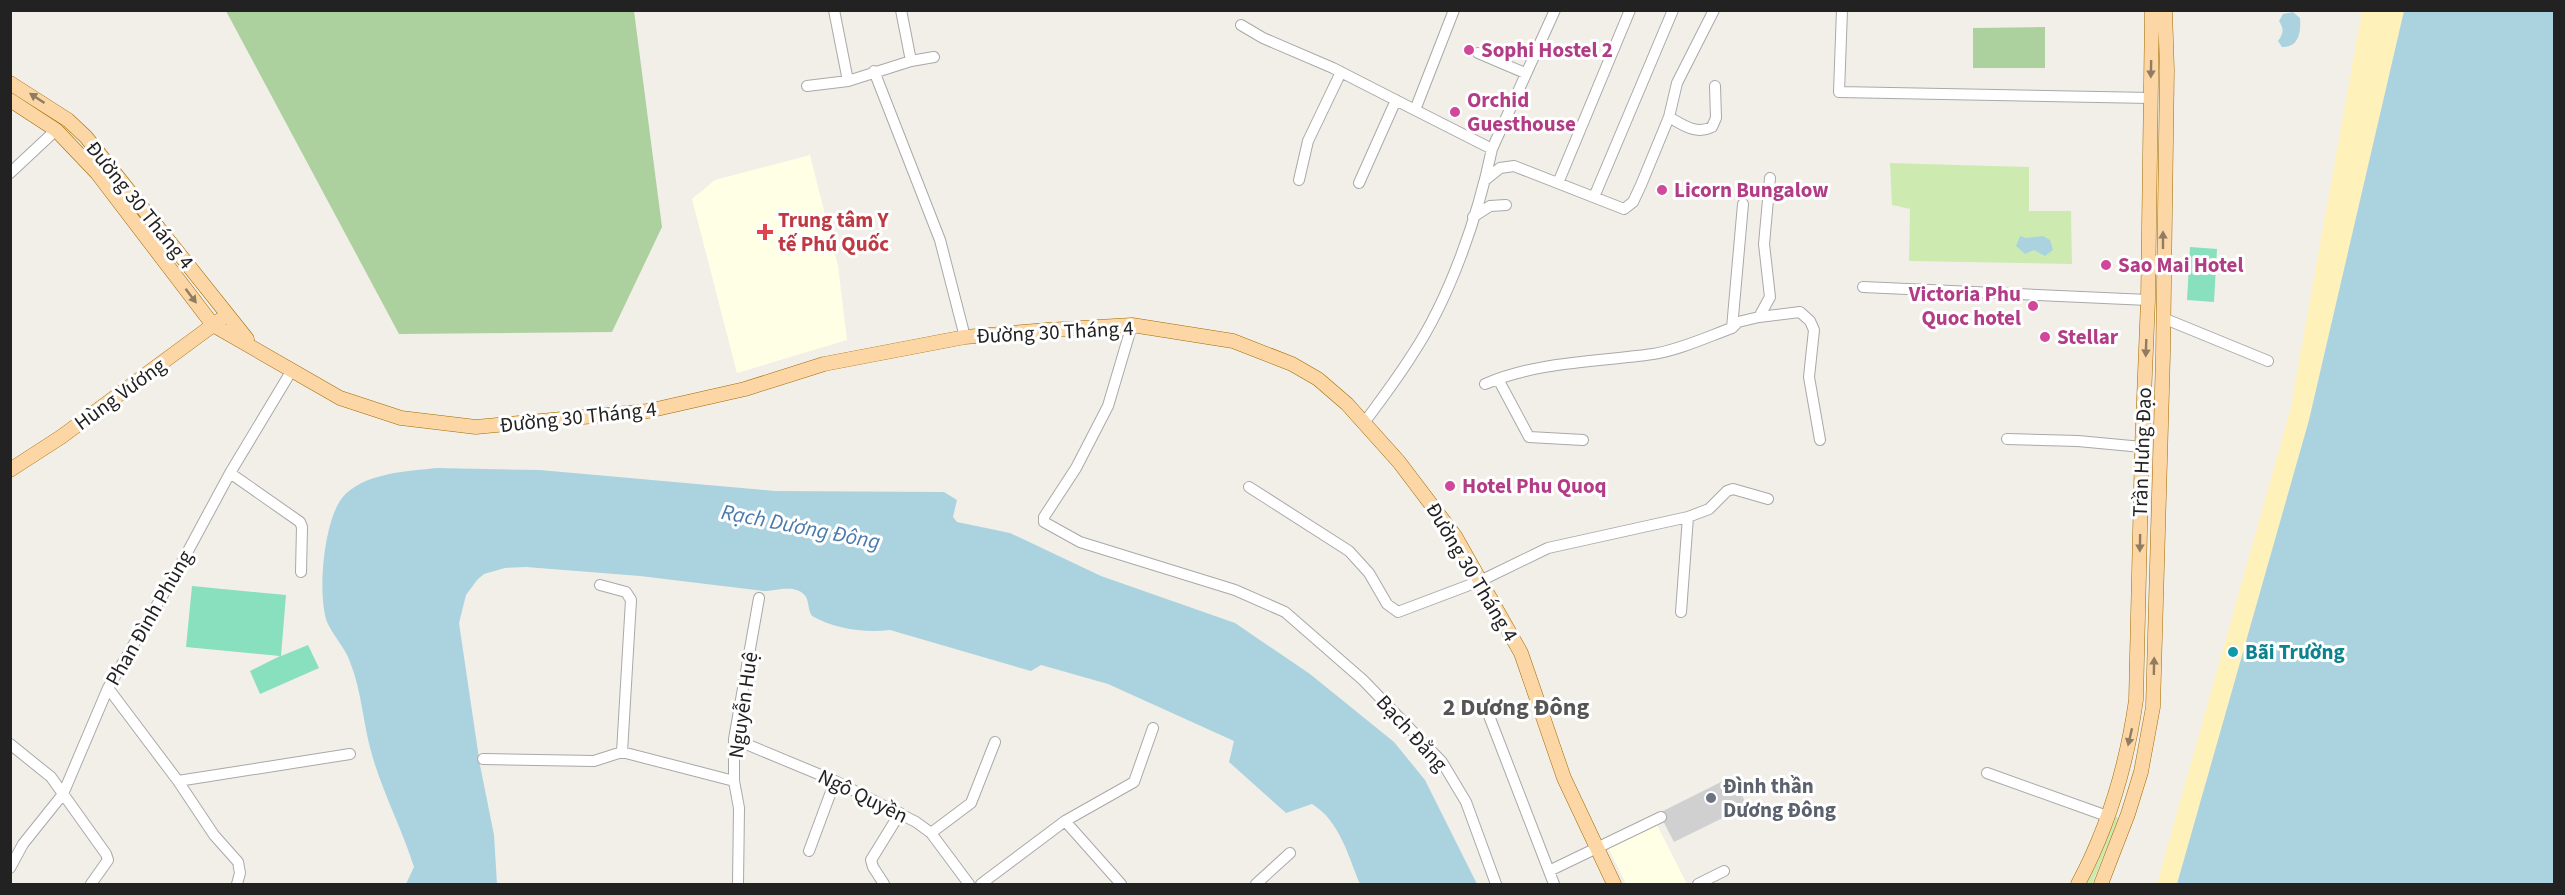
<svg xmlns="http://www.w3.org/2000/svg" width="2565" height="895" font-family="'Source Sans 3',sans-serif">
<rect width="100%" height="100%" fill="#f2efe9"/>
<path fill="#ffffe5" d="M810,155l28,111 9,74 -110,33 -45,-174 23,-19z
M1656,823l31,61h-61l-18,-37z"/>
<path fill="#d0d0d0" d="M1733,776l14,30 -73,36 -15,-29z"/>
<path fill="#cdebb0" d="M1890,163l139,4v44h42l1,53 -163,-3 1,-52 -18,-4z
M2114,816l5,2 -27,66h-6z"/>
<path fill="#add19e" d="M226,11h408l28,216 -50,105 -213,2z
M2045,27v41h-72v-40z"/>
<path fill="#fff1ba" d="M2362,11h42l-95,409 -132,464h-20l133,-473z"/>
<path fill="#88e0be" d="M2190,247l27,2 -3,53 -27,-2z
M192,586l94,9 -5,61 27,-11 11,23 -59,26 -10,-23 30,-15 -94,-9z"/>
<path fill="#aad3df" d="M2404,11h150v873h-377l132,-464z
M2293,12l7,6c1,14 -1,30 -18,29l-4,-6c6,-8 6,-12 1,-20l4,-7z
M2020,236l6,2 17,-2 7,4 3,10 -8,6 -11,-6 -9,4 -9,-8z
M437,468l103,2 235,21 169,1 13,8 -4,17 4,5 53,11 91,43 134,47 75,51 84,68 31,38 52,104h-117c-12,-28 -20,-63 -48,-80l-26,9 -57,-51 5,-21 -126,-57 -67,-19 -10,6 -141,-41c-26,3 -55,-1 -78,-14 -4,-6 -3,-13 -6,-19 -9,-14 -30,-6 -42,-6l-124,-15 -114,-9 -21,1 -21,6 -7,6 -11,15 -7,28 21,142 14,70 3,49h-91l8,-17c-12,-38 -31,-74 -42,-112 -9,-31 -10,-63 -22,-93 -5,-15 -17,-26 -23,-40 -10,-28 -3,-101 15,-124 20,-25 66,-27 95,-30z"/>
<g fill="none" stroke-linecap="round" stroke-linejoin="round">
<defs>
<path id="minor" d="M834,10l14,71
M1842,10l-3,82 312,6
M1241,25l22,13 70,30 82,42
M1478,53l47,20
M911,61l23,-4
M874,71l66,169 25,97
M807,86l41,-5 63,-20 -10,-51
M1669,117c14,8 27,18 43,10l4,-9 -1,-32
M1492,149l63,-139
M10,173l46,-43
M1299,180l9,-39 33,-69
M1485,180l15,-12 14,-2 110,43 9,-7 8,-17 28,-68 8,-34 37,-73
M1359,183l37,-83
M1558,183l72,-173
M1594,197l79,-187
M1473,217l17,-11 16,-1
M1863,287l285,13
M1759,317l41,-5 10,9 4,9 -5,47 11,63
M2163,318l105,43
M1132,325l-24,81 -32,62 -32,49v5l36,20 155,48 50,22 78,68 79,82 24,40 30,82
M1732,328l11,-124
M1498,379l31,58 54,3
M1485,384c54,-23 111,-22 168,-30 26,-4 54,-17 79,-26l6,-6 21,-5 11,-20 -6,-53 6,-66
M1364,423c16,-22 33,-44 48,-68 38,-57 66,-139 80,-206l-77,-39 39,-100
M2007,439l71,2 64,6
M230,473l70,49 2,5 -1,45
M1249,487l100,64 20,22 18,31 11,8 82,-31 68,-33 140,-31 -7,95
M1688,517l21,-8 18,-18 6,-2 35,10
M600,585l26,7 5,8 -9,152 112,29
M108,688l70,93 36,54 24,27 2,11 -3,11
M1486,708l68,176
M734,739l101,42 81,41 15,11 38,51
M10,744l41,33 55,77 2,6 -17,24
M483,759l111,2 28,-9
M1987,773l120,43
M178,781l172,-27
M1065,821l56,63
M931,833l40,-30 24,-61
M809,851l26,-70
M10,868l13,-24 40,-50 45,-106 73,-124 49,-91 62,-103
M1549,871l112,-54
M738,884l1,-76 -5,-27v-42l25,-141
M884,884l-11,-17 -2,-7 29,-47
M981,884l84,-63 69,-39 19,-54
M1256,884l34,-31
M1698,884l26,-13"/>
<path id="major" d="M10,83l58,37 18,17 161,202
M10,100l46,30 41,43 116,152 127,73 61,20 75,9 172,-16 97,-22 79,-25 141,-27 82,-7 85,-5 101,16 59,23 26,15 29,25 52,58 56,74 66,117 43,125 50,106
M10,470l51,-33 159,-117
M2078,884c30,-56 49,-121 58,-184l6,-253 6,-147 4,-290
M2101,884l27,-70 13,-42 12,-65 10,-352 4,-285 -2,-60"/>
</defs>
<use href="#minor" stroke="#a9a9a9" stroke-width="12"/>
<use href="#major" stroke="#a06b00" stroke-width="15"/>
<use href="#minor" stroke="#fff" stroke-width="10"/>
<use href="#major" stroke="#fcd6a4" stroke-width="14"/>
</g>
<defs><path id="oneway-solid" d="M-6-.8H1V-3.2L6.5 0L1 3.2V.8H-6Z" transform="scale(1.5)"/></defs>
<g fill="#8f7c63">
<use href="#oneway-solid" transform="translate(2151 69) rotate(91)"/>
<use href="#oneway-solid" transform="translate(37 98) rotate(-147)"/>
<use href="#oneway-solid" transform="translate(2163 240) rotate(-90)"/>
<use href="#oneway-solid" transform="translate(191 296) rotate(53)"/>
<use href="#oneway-solid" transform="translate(2146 348) rotate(92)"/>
<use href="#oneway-solid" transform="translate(2140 543) rotate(91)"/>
<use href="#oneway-solid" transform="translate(2154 666) rotate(-89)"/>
<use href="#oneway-solid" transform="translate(2130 737) rotate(103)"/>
</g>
<g fill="#d1479c" stroke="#fff" stroke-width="2">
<circle cx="1469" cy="50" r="6"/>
<circle cx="1455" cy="112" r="6"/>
<circle cx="1662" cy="190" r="6"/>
<circle cx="2106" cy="265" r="6"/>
<circle cx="2033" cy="306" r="6"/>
<circle cx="2045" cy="337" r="6"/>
<circle cx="1450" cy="486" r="6"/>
</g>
<path fill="#e0444e" stroke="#fff" stroke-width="2" d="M762 223h6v6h6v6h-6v6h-6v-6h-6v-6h6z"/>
<circle fill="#0f9aa8" stroke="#fff" stroke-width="2" cx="2233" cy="652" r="6"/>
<circle fill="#6b7280" stroke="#fff" stroke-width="2" cx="1711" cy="798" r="6"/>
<g text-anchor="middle" stroke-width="6" stroke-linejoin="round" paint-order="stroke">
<g font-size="21" font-weight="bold" fill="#b23c85" stroke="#fff" text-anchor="start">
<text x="1481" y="57">Sophi Hostel 2</text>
<text x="1467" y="107">Orchid<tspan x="1467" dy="24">Guesthouse</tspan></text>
<text x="1674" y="197">Licorn Bungalow</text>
<text x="2118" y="272">Sao Mai Hotel</text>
<text x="2021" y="301" text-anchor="end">Victoria Phu<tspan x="2021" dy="24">Quoc hotel</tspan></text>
<text x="2057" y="344">Stellar</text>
<text x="1462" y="493">Hotel Phu Quoq</text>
</g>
<g font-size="21" fill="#222" stroke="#fff">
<text transform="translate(140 205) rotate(51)" y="7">Đường 30 Tháng 4</text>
<text transform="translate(1055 332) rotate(-3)" y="7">Đường 30 Tháng 4</text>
<text transform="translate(120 394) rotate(-36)" y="7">Hùng Vương</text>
<text transform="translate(578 417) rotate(-6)" y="7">Đường 30 Tháng 4</text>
<text transform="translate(2142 452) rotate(-88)" y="7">Trần Hưng Đạo</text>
<text transform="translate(1472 572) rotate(59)" y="7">Đường 30 Tháng 4</text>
<text transform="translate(149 618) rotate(-60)" y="7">Phan Đình Phùng</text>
<text transform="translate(743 705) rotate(-82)" y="7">Nguyễn Huệ</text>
<text transform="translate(1412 733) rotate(48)" y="7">Bạch Đằng</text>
<text transform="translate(863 796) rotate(26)" y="7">Ngô Quyền</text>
</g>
<g font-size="21" font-weight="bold" fill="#be3a42" stroke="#fff" text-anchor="start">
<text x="778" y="227">Trung tâm Y<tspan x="778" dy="24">tế Phú Quốc</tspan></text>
</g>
<g font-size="21" font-weight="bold" fill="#0d838f" stroke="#fff" text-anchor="start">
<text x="2245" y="659">Bãi Trường</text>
</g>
<g font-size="21" font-weight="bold" fill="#5b616d" stroke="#fff" text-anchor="start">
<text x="1723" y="793">Đình thần<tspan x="1723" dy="24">Dương Đông</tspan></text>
</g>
<g font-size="22" font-style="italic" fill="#4a7aab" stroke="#fff">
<text transform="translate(801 526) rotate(11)" y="8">Rạch Dương Đông</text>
</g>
<g font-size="24" font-weight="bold" fill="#555" stroke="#fff">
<text x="1516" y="715">2 Dương Đông</text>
</g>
</g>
<rect width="2565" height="895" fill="none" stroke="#222222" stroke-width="24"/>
</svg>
